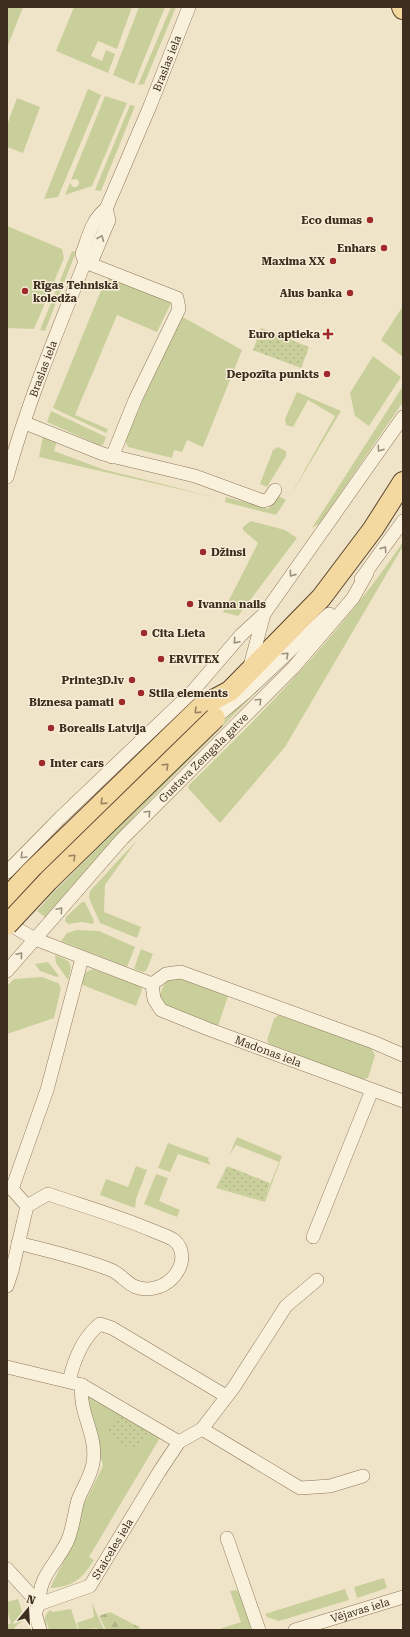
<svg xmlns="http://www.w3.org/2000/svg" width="410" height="1637" font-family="'Roboto Serif',serif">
<defs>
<pattern id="forest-firs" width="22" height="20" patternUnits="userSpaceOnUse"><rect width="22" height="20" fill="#c9cf9b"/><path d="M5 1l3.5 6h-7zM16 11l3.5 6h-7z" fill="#aeb285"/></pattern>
<pattern id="park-dots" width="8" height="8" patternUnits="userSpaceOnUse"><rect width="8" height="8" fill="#c9cf9b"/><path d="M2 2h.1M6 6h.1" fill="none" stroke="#aeb285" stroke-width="1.8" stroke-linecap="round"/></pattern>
</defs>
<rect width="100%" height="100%" fill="#f0e4c8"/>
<path fill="#c9cf9b" d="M7,7h16l-16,41z
M74,7h58l-15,42 -19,-8 -7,15 11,5 4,-11 9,4 -7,19 -52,-22z
M139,7h26l-31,77 -21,-9z
M171,7h5l-32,77 -6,1z
M88,89l13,6 -43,102 -14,2z
M105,96l22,7 -35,83 -27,9 5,-12 3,4h4l2,-3v-3l-3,-2 -5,1z
M17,98l23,9 -17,46 -16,-6v-22z
M130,105l5,1 -34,85 -6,-1z
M7,226l55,23 2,9 -30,71 -27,-1z
M72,251l4,1 -31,79 -5,-1z
M111,276l61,25 -15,31 -40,-17 -42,100 33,14 -2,4 -53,-25 49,-120z
M403,306v51l-22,-17z
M181,316l61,34 -39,97 -16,-7 -5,12 -8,-2 -2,8 -44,-11 -3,-7z
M373,356l28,21 -32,49 -14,-10 -5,-23z
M403,386v16l-83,121 -8,5z
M297,392l44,19 -52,87 46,-82 -27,-16 -15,27 -7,-2 -1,-6z
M51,411l55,26 -3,8h-4l-52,-23z
M43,436l14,5 -3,10 48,18 116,29 -179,-41z
M278,447l8,4v5l-19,31 -7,-3 13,-34z
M277,495l9,5 -10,15 -51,-13 1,-5 42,12z
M251,521l34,9 12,8 -59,78 -15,-4 35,-69 -15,-13v-3z
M403,542v4l-118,201 -65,76 -32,-35 1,-3c78,-76 153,-153 214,-243z
M274,671l2,1 -139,141 -92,104 -8,-6 15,-17z
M137,840l-32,45 -1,27 37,15 -4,11 -37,-15 -11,-25 1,-7z
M82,902h3l9,19 -1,3 -11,-2 -14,2 -3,-3 1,-4z
M77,930l22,1 36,16 -8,20 -66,-26 6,-8z
M141,949l12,5 -6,15 -3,3 -10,-3z
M55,955c17,6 18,8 13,25l-12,-17z
M48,962l11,14 -2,1 -17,-6 -5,-7z
M93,969l48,18 1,3 -6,16 -56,-22 4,-11z
M177,976l51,20 -10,30 -51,-19 -7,-9c2,-13 5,-18 17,-22z
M42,977l16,6 3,5 -7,30 -47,16v-48l7,-7z
M278,1015l93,33 4,7 -7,23 -8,2 -91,-36 -2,-4 7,-21z
M237,1137l45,19 -17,46 -49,-14 11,-22 -8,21 45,13 15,-38 -43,-17 -7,11z
M168,1143l41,15 -1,2 3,5 -33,-11 -8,18 -12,-4z
M136,1166l11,4 -11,29 -1,9 -35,-13 6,-16 22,8z
M156,1174l12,4 -9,23 21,9 -3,7 -33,-13z
M91,1395l27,17 18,40 13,-22 12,6 -72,121 5,3c-12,19 -21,27 -44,28l22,-43 11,-39 20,-40 -18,-66z
M384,1578l3,10 -30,10 -3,-11z
M345,1589l4,11 -70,21 -12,-4 -2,-3z
M235,1590l3,1 14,34 -2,5h-34l25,-8 -11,-31z
M18,1599l7,21 -7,4 -5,6h-6v-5l4,-2 -4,-13v-8z
M92,1603l12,27h-6l-1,-2 -18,2 -2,-7 17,-6z
M71,1609l7,21h-29l-3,-11 1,11c-3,-8 -4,-14 3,-20l3,2z"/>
<path fill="url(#forest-firs)" d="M110,1612l29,15 2,3h-35l-7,-14z"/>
<path fill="url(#park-dots)" d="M261,328l48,19 -8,21 -48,-18z
M227,1166l43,17 -6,17 -45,-13z
M118,1412l31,18 -13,22 -30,-18z"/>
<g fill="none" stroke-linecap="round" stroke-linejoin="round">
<defs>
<g id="street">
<path d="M85,262l92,36 2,11 -44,91 -23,57"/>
<path d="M85,262l8,-4 16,-38 -3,-11"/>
<path d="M25,423l78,31 92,22 68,25 6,-2 6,-9"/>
<path id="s1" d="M7,477c20,-73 50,-145 78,-215l-3,-8c6,-16 10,-35 24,-45l44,-103 39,-99"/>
<path d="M361,579l42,-58"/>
<path d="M249,670l15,-56"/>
<path d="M215,718l30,-25 84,-79"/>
<path d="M7,872l53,-54 132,-126 49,-57 23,-21 139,-197"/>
<path d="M7,923l28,16 117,45"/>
<path id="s2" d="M7,971l115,-132 171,-171 60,-70 14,-25"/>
<path id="s3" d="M152,984l2,15 7,11 47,19 195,72"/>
<path d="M152,984l14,-10 15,-2 192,70 30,13"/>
<path d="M313,1237l59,-147"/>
<path d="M18,1243c31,8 63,15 93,27 10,4 16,14 25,17 32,11 60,-28 38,-47 -6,-4 -16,-7 -23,-10 -33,-14 -68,-24 -103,-36l-21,12"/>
<path d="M7,1286l5,-15 15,-65 -15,-17 35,-99 35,-132"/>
<path d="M7,1367l75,18 97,57 23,-13 98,59 30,-2 33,-10"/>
<path d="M69,1381c5,-21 14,-44 31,-57l12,4 114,68"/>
<path d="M202,1429l32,-42 52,-81 31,-26"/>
<path d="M227,1538l32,92"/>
<path d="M7,1569l32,35"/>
<path d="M39,1604c0,-29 16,-38 28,-62 6,-13 7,-28 11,-42 5,-13 13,-24 15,-37 5,-28 -15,-50 -11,-78"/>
<path id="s4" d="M40,1630l-5,-17 4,-9 51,-18 69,-114 20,-30"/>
<path id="s5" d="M295,1630l108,-33"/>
</g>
<path id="primary" d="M402,7l1,2
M7,898l22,-24 173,-168 28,-15 91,-93 52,-69 30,-47"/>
</defs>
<use href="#street" stroke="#8d765c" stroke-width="14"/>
<use href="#primary" stroke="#5b4430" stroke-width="22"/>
<use href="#street" stroke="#faf1dc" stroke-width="13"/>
<use href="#primary" stroke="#f3d9a0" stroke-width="20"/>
<defs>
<path id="primary-bridge" d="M7,925l41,-44 167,-163"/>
</defs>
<use href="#primary-bridge" stroke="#5b4430" stroke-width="22" stroke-linecap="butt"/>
<use href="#primary-bridge" stroke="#f3d9a0" stroke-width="20"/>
</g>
<defs><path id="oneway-chevron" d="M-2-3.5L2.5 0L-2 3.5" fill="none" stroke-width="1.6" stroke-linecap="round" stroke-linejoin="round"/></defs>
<g stroke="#9c907e">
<use href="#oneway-chevron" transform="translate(101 238) rotate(-68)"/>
<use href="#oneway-chevron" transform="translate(380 449) rotate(125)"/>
<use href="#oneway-chevron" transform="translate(384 549) rotate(-55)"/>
<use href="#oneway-chevron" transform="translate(292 574) rotate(125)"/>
<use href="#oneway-chevron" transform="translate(236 641) rotate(131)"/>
<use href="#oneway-chevron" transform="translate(286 655) rotate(-43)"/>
<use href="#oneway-chevron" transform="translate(259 701) rotate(-45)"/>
<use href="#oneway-chevron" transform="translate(148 813) rotate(-46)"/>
<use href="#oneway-chevron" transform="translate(23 856) rotate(135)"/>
<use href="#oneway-chevron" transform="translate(60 910) rotate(-49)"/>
<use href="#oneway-chevron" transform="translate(20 955) rotate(-49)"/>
</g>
<g stroke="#988460">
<use href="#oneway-chevron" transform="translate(197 711) rotate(136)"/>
<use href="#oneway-chevron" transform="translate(166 766) rotate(-44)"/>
<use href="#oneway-chevron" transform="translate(103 802) rotate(136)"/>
<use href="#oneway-chevron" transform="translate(73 857) rotate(-44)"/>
</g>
<g fill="#9e2a2b" stroke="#f7eed8" stroke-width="1.5">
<circle cx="370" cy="220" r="4"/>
<circle cx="384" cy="248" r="4"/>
<circle cx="333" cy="261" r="4"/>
<circle cx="25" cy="291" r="4"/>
<circle cx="350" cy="293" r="4"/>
<path d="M326 328h4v4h4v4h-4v4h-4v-4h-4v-4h4z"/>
<circle cx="327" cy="374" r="4"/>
<circle cx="203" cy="552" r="4"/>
<circle cx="190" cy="604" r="4"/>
<circle cx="144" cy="633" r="4"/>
<circle cx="161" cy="659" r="4"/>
<circle cx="132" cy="680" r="4"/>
<circle cx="141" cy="693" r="4"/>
<circle cx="122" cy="702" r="4"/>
<circle cx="51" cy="728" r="4"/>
<circle cx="42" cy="763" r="4"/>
</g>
<g text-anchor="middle" stroke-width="3" stroke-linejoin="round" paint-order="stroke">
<g font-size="11" fill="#3d2e20" stroke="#f7eed8">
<text dy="4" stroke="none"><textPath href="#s1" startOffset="447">Braslas iela</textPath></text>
<text dy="4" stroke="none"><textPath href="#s1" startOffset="114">Braslas iela</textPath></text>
<text dy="4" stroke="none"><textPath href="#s2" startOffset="290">Gustava Zemgala gatve</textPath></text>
<text dy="4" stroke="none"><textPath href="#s3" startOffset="143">Madonas iela</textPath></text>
<text dy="4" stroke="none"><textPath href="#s4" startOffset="125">Staiceles iela</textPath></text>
<text dy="4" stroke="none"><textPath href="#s5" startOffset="68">Vējavas iela</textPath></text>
</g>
<g font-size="11" font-weight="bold" fill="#3d2e20" stroke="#f7eed8" text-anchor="end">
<text x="362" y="224">Eco dumas</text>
<text x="376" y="252">Enhars</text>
<text x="325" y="265">Maxima XX</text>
<text x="33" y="289" text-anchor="start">Rīgas Tehniskā<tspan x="33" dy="13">koledža</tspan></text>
<text x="342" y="297">Alus banka</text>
<text x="320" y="338">Euro aptieka</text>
<text x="319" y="378">Depozīta punkts</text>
<text x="211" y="556" text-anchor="start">Džinsi</text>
<text x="198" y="608" text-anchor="start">Ivanna nails</text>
<text x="152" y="637" text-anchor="start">Cita Lieta</text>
<text x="169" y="663" text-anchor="start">ERVITEX</text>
<text x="124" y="684">Printe3D.lv</text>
<text x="149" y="697" text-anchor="start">Stila elements</text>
<text x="114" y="706">Biznesa pamati</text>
<text x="59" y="732" text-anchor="start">Borealis Latvija</text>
<text x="50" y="767" text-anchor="start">Inter cars</text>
</g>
</g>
<rect width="410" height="1637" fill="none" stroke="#3d2e20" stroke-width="16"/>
<g transform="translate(28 1609) rotate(18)" stroke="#f7eed8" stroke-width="3" paint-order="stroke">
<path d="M0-3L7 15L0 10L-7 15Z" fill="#3d2e20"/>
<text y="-6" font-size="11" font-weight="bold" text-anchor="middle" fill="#3d2e20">N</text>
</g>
</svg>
